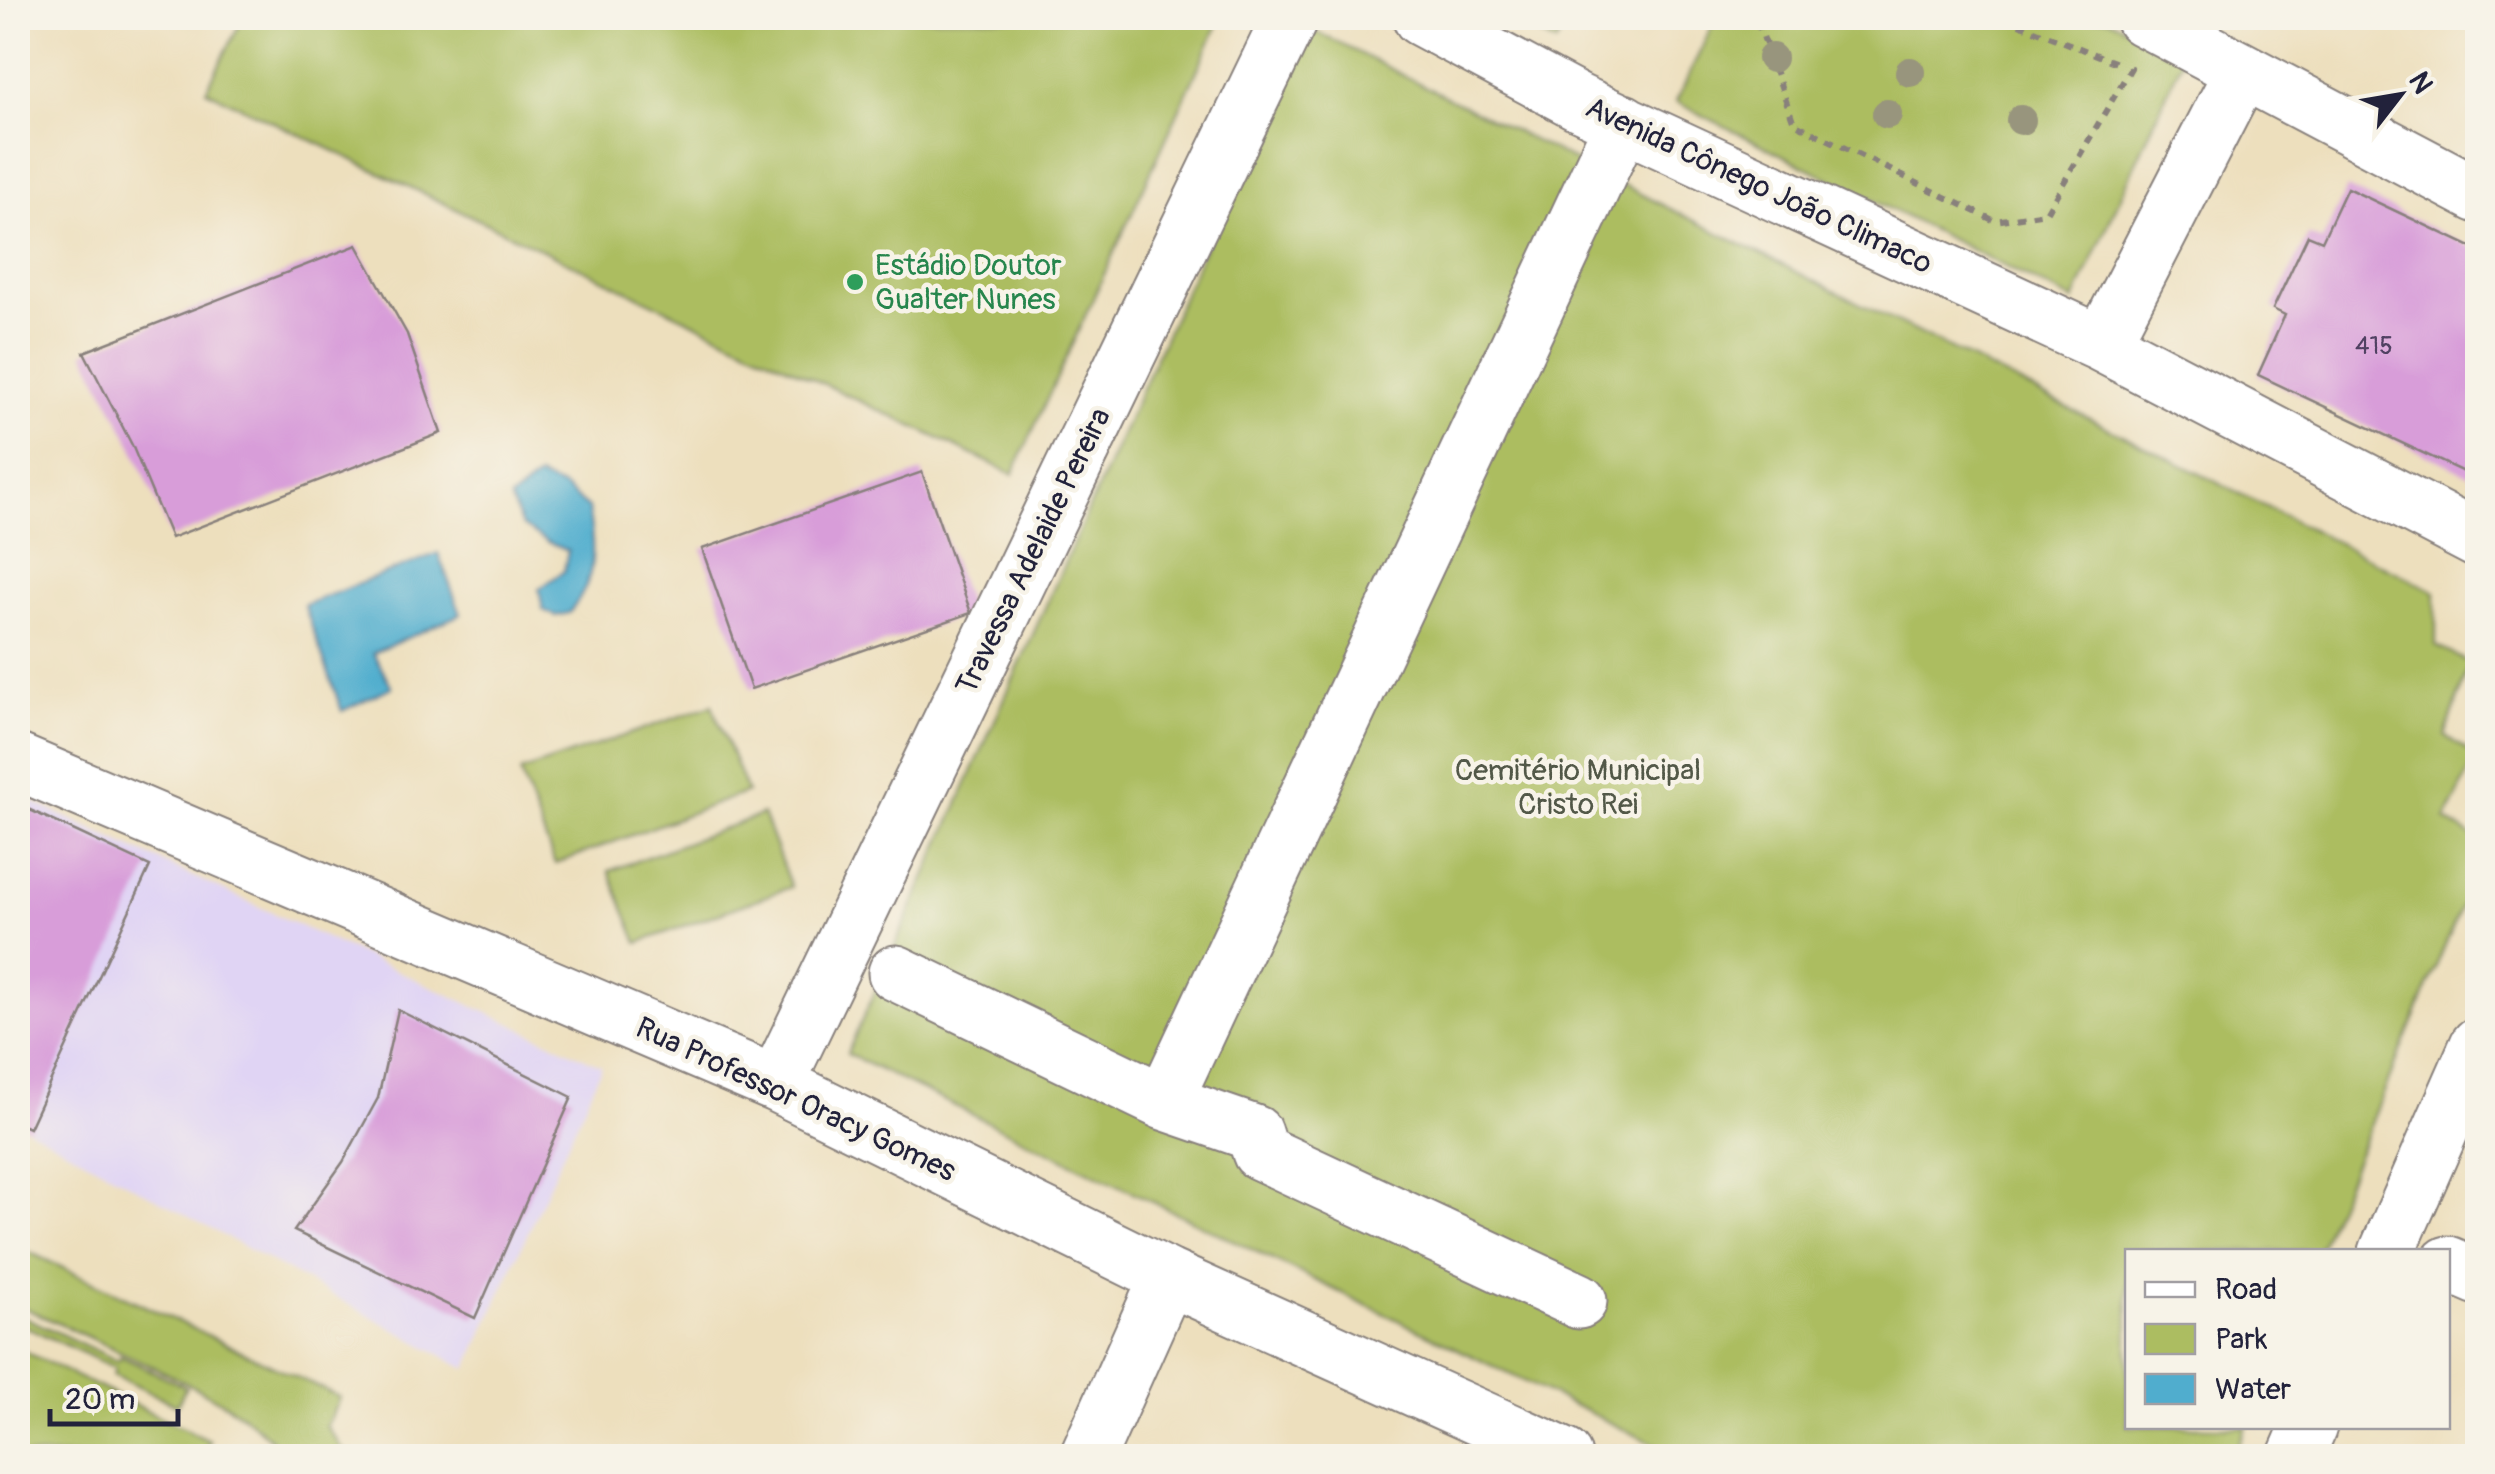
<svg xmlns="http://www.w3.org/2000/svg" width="2495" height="1474" font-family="Pangolin,sans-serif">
<rect width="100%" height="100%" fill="#f7f3e8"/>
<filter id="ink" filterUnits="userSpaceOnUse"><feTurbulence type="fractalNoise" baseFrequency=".01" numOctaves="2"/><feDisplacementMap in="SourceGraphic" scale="20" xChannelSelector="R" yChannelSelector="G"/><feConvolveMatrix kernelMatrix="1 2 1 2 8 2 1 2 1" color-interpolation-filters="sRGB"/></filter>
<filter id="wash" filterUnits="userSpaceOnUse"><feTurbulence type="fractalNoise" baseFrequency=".0048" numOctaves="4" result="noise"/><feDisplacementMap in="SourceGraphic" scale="40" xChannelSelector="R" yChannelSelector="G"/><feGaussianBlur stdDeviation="2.25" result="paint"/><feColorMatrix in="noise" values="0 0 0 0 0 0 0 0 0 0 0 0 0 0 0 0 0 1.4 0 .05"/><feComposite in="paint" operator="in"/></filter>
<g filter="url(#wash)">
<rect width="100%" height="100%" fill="#eddfbd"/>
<path fill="#e0d4f4" d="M18,795l584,271 -135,303 -449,-246z"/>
<path fill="#acbd61" stroke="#67704e" stroke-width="2.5" d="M243,18h978l-208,456 -807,-384z
M1507,18h62l-13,25z
M1716,18h391l76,39 -109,244 -398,-199z
M1303,25l1133,567v54l34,17 -25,73 31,20 -30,64 31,19v29l-159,383 -190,1v174l118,1 -13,29h-554l-832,-402z
M712,705l35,87 -192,72 -35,-92z
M763,814l28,73 -153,56 -29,-72z
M18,1247l322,150 -14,29 22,30h-62c-39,-48 -93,-70 -148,-96 -40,-18 -80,-37 -120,-55z
M18,1314l100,47 3,-5 65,31 -9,18 -64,-30 2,-7 -97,-45z
M18,1348l192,93 -7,15h-185z"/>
<path fill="#50adce" stroke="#396884" stroke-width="2.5" d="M538,477l26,11 24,20c7,41 9,72 -19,105l-13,3 -13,-6 -4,-21 25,-18 4,-20 -21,-9 -25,-16 -12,-27z
M438,553l23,61 -88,39 19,34 -50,24 -38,-106z"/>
<g id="blocks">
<path fill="#d89dd9" d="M2347,188l131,62v229l-220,-104 27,-60 -12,-6 35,-74 14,6z
M357,245l50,89 34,99 -270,105 -39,-93 -48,-93z
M922,472l49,141 -220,76 -49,-140z
M30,810l120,56 -121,262 -11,-5v-286z
M398,1010l174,87 -97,221 -181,-87 49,-69 35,-64z"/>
</g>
</g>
<g filter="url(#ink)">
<use href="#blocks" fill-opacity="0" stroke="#88807c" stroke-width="2.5"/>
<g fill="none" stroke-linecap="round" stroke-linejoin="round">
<defs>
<path id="minor" d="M1421,18l157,84 524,242 376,196
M2143,18l335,177
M2102,344l140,-272
M18,762l758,322 392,193 396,179
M896,973l268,129 90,31 6,19 319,149
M776,1084l514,-1066
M1164,1102l459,-980
M2387,1252l91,-207
M2448,1264l30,13
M1088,1456l80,-179
M2296,1456l13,-30"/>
</defs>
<use href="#minor" stroke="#88807c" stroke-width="59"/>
<path stroke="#88807c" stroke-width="6" stroke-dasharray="8 8" stroke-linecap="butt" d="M1740,18l20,10 34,95 201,98 51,-8 85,-145 -3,-1
M2004,18l113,45"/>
<use href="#minor" stroke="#fff" stroke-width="55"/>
</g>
<g fill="#98957d">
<circle cx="1772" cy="58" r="15"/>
<circle cx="1910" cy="72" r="15"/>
<circle cx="1887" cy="114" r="15"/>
<circle cx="2021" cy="120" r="15"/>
</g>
</g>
<circle fill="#2e9e5b" stroke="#f7f3e8" stroke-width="4" cx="855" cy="282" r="10"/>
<g text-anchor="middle" stroke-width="9" stroke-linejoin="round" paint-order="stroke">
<g font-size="25" fill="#504162">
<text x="2374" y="354">415</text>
</g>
<g font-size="30" fill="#22223b" stroke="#f7f3e8">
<text transform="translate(1759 185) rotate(25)" y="10">Avenida Cônego João Climaco</text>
<text transform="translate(1033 551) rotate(-64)" y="10">Travessa Adelaide Pereira</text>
<text transform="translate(796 1099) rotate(25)" y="10">Rua Professor Oracy Gomes</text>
</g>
<g font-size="30" fill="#27864d" stroke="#f7f3e8" text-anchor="start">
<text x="875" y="275">Estádio Doutor<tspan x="875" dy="34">Gualter Nunes</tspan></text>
</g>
<g font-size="30" fill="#525848" stroke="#f7f3e8">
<text x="1578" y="780">Cemitério Municipal<tspan x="1578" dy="34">Cristo Rei</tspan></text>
</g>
</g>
<rect width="2495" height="1474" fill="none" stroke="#f7f3e8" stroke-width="60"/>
<rect x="2125" y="1249" width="325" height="180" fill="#f7f3e8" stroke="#a29fa3" stroke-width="2.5"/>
<rect x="2145" y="1282" width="50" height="15" fill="#ffffff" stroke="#a29fa3" stroke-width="2.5"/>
<text x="2215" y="1299" font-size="30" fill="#22223b">Road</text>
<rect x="2145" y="1324" width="50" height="30" fill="#acbd61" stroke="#a29fa3" stroke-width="2.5"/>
<text x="2215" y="1349" font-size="30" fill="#22223b">Park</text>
<rect x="2145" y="1374" width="50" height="30" fill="#50adce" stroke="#a29fa3" stroke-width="2.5"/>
<text x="2215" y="1399" font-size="30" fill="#22223b">Water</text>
<g transform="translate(2400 95) rotate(59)" stroke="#f7f3e8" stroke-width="8" paint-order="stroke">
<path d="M0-8L18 38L0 25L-18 38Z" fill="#22223b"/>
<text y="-15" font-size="28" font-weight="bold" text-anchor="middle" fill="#22223b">N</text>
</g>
<path d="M50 1409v15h128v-15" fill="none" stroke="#22223b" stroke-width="5"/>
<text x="65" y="1409" font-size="30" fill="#22223b" stroke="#f7f3e8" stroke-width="8" paint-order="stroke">20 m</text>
</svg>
